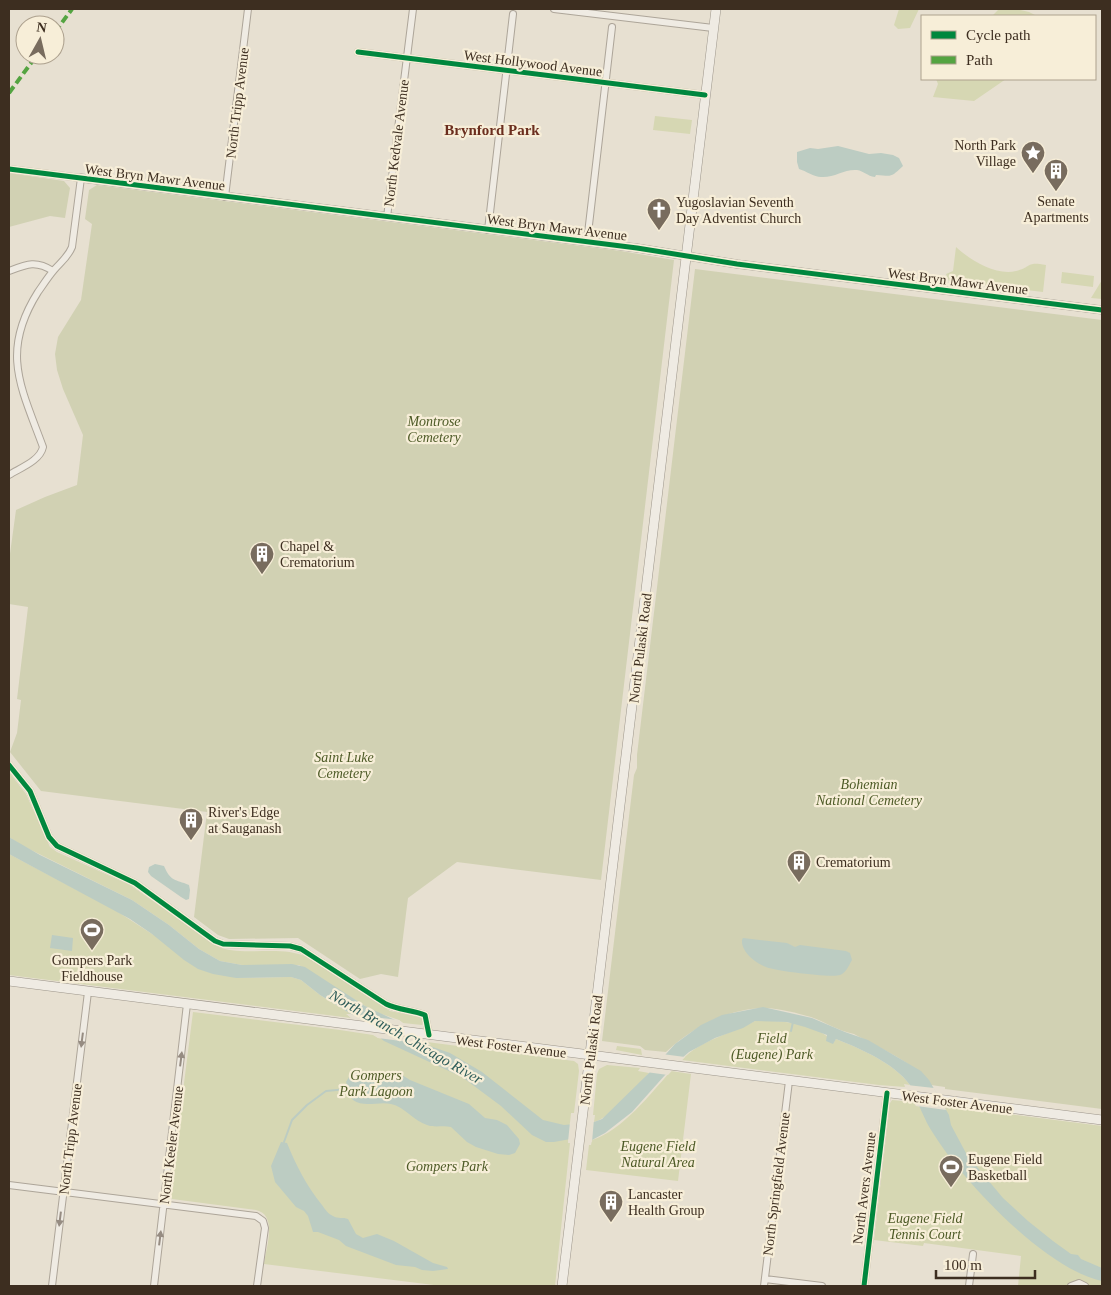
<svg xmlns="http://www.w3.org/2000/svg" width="1111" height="1295" font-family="Georgia,serif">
<rect width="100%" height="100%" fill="#e7e0d1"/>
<path fill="#d6d7b3" d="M899,9h20l-9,19 -12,1 -4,-4z
M1016,9l13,3 8,4h-45l6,-6z
M936,79h70l-32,22 -41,-4 5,-13z
M655,116l37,4 -2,14 -37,-4z
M956,247c14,13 40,29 60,24 16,-4 10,-10 30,-6l-3,27 -94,-11 -3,-7 7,-3z
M1062,272l32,4 -1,11 -32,-4z
M1102,280v19l-11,-1z
M9,772l17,22 24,53 7,5 73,33 87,61c25,12 62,-2 90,11l83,54 30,6 3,3 -1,5 -19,-2 -4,-3 -26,-9 -74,-46h-57l-22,-4 -21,-12 -30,-24 -37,-25 -109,-54 -14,-9z
M9,854l106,56 37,24 84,44 55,-1 10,3 19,15 31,19h-4l4,4 -342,-43z
M193,1012l147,18 33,5 5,3 51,7 -2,-3 147,19 4,3 1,7 -5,42h-3l-3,30h2l-15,143h-113l-178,-22c2,-16 14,-49 -8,-54l-84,-11 -2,-5z
M755,1021c23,-1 65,2 78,22l3,-4c25,10 58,24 74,46l-6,-1 1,3 -26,-2 -197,-25c18,-20 49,-26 73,-39z
M617,1046l24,3 1,6 -26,-5z
M607,1065l33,3 -2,3 11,2c-14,15 -35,43 -55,49l1,-7h-2l4,-41 2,-5z
M671,1071l20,3 -13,107 -92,-11 3,-25h2l1,-5c30,-9 59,-47 79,-69z
M892,1100l21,2 3,4 30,4 -2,-4 158,20v160h-84l3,-30 -97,-13 -1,3 -49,-6 16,-137z"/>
<path fill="#d1d1b3" d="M9,173l55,8 6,7 -5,30 -15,-2 -41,11z
M97,185l524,66 53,9 -73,620 -144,-18 -49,36 -10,79 -17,-3 -21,5 -62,-41 -69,1 -11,-4 -24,-18 13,-105 -166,-21 -31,-39 7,-19 4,-33 -4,-1 11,-92 -19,-3v-43l7,-51 29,-13 32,-12 6,-50 -20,-46 -6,-19 -2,-16 3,-17 23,-37 11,-76 -7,-5 4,-29z
M695,269l407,51v789l-157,-20v-2l-14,-2c-10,-19 -57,-40 -77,-51 -16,-3 -29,-12 -43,-17 -13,-4 -37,-10 -49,-9 -37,2 -69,19 -96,44l-21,-2 -5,-4 -38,-5 32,-266 3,-7v-13z"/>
<path fill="#bcccc2" d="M838,146l31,8 12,-1 12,2 6,3 4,8c-13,12 -10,10 -27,9l-1,2c-8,-1 -11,-6 -18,-7 -13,-1 -23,8 -36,7 -7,0 -15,-6 -22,-8l-2,-7v-10l13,-4 8,1z
M9,837l31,18 92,45 37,25 30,24 21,12 22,4 50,-1 13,3 60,39 30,14 35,26 20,7 32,19 61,48 21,5 30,-3 8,-3 47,-46 26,-29 26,-19 21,-10 41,-8 49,11 33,14 23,8 53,31 8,9 20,35 2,10 16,30 36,43 25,23 25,20 18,13 7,1 3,4 21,9v13c-58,-12 -147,-107 -175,-158 -6,-12 -11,-25 -17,-38 -16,-22 -49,-36 -74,-46l-3,5 -7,-3 1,-6 -22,-8 -18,-5 -32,-1 -12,7 -28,10 -26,14 -15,13 -42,47 -27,21 -13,7 -16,-2 -22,4h-8l-14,-7 -31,-29 -39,-29 -78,-36 -33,-27 -31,-19 -19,-15 -10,-3 -55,1 -23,-4 -15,-5 -14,-9 -32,-26 -22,-15 -121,-65z
M155,864l9,2c7,16 11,13 25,19l1,5 -1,9 -3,1 -5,-3 -30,-21 -3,-4 1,-5z
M52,935l21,3 -1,13 -22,-3z
M743,938l44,5 8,4 5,-2 46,6 4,2 2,7c-3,5 -6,13 -12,15 -8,3 -65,-4 -74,-8 -10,-4 -25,-15 -24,-27z
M355,1072l47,3 8,5 59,24 16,14 12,2 10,5 12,14 1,5 -5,9 -6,2 -11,-1 -22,-7 -9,-5 -16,-15c-8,-2 -16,1 -24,-2 -13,-4 -22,-18 -36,-21 -12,-3 -27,4 -38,-4 -5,-4 -5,-13 -7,-18l5,-8z
M281,1142l6,1c9,22 19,42 35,62 3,4 6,9 11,11 5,3 10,1 15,3l8,15 7,4 14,-4 17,7 39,22 14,4 1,2 -15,2 -11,-1 -7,-3 -19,-2 -50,-19 -7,-6 -21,-8h-5l-5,-16 -4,-5 -8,-4 -21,-25 -4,-16z"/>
<path fill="#e7e0d1" d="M346,1014l53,6 32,25 -53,-7z
M662,1054l23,3 -17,18 -22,-3z
M907,1085l27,3 12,22 -29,-4z
M594,1119l-2,23 -16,-2 -8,2 2,-20z"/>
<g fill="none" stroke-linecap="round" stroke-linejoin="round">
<path stroke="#bcccc2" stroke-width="2" d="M791,1031l2,-9
M284,1142l8,-22 15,-15 19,-14 22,-2"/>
<defs>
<path id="minor" d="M554,9l159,19
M358,52l347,43
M9,169l72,9 -9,69c-4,10 -11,15 -18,23 -6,7 -11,15 -16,22 -38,60 -17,95 5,155 -3,14 -23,21 -34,28
M225,197l23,-188
M387,217l26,-208
M488,230l25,-216
M587,242l25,-215
M9,271c18,-7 27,-11 44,0
M9,765l21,26 19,46 8,9 78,37 80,58 8,3 67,2 11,3 85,55c12,6 26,6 39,11l4,20
M9,1185l247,31 7,5 2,7 -8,58
M765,1279l57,7
M52,1286l36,-294
M154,1286l33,-282
M764,1286l25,-205
M864,1286l23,-193
M969,1286l4,-32
M1071,1286l8,-3 6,3"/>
<path id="tertiary" d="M81,178l556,70 100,16 365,46"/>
<path id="secondary" d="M9,981l1093,139
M562,1286l154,-1277"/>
</defs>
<use href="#minor" stroke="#ada599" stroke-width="8"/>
<use href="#tertiary" stroke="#ada599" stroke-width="9"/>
<use href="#secondary" stroke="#9c958a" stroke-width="10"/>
<use href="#minor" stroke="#efebe3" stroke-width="6"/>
<use href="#tertiary" stroke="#efebe3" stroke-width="8"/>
<use href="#secondary" stroke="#efebe3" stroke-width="9"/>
<path stroke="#54a441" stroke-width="4" stroke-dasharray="8 4" stroke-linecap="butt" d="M55,32l17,-23
M9,93l28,-38"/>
<defs>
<path id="cycleway" d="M358,52l347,43
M9,169l628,79 100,16 365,46
M9,765l21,26 19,46 8,9 78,37 80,58 8,3 67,2 11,3 85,55c12,6 26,6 39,11l4,20
M864,1286l23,-193"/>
</defs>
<use href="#cycleway" stroke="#f7eed8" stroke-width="8"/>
<use href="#cycleway" stroke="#00873e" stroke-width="5"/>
</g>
<defs><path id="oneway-solid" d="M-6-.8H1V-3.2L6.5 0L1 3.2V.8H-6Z" transform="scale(1.25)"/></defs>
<g fill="#968c82">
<use href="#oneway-solid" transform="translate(82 1040) rotate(97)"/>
<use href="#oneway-solid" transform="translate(181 1059) rotate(-83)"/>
<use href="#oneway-solid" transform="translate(60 1219) rotate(97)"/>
<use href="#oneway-solid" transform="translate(160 1238) rotate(-83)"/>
</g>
<defs>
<symbol id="sight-pin" viewBox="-11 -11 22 30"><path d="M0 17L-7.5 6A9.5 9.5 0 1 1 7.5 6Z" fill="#786c5e" stroke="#f7eed8"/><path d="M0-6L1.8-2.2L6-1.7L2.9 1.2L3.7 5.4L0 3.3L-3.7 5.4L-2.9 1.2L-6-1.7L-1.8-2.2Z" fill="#fff"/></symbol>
<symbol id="building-pin" viewBox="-11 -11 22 30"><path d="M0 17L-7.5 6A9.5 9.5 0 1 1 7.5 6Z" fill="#786c5e" stroke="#f7eed8"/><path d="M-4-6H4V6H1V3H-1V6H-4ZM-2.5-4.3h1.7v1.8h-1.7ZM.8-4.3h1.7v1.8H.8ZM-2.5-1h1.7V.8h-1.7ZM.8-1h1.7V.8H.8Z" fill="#fff"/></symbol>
<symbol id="church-pin" viewBox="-11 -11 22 30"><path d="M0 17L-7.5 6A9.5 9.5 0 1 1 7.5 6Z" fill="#786c5e" stroke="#f7eed8"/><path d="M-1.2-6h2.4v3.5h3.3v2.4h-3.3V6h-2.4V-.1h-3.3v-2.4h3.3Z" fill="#fff"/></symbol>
<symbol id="stadium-pin" viewBox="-11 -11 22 30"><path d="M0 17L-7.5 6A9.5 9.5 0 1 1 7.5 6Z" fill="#786c5e" stroke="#f7eed8"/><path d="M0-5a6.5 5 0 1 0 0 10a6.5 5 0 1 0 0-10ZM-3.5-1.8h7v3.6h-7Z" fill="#fff"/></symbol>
</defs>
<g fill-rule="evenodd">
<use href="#sight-pin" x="1019" y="139" width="28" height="38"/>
<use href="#building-pin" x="1042" y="157" width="28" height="38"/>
<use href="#church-pin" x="645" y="196" width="28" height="38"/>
<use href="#building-pin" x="248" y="540" width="28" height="38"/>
<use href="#building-pin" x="177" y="806" width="28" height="38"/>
<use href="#building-pin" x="785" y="848" width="28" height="38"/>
<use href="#stadium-pin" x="78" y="916" width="28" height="38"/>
<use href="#stadium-pin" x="937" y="1153" width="28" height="38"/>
<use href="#building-pin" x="597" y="1188" width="28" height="38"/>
</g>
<g text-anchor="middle" stroke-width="4.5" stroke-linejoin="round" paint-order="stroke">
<g font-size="14" fill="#3d2e20" stroke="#f7eed8">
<text transform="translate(533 63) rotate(7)" y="5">West Hollywood Avenue</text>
<text transform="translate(237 103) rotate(-83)" y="5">North Tripp Avenue</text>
<text transform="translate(396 143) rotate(-83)" y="5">North Kedvale Avenue</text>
<text transform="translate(155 177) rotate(7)" y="5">West Bryn Mawr Avenue</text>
<text transform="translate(557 227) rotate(7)" y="5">West Bryn Mawr Avenue</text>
<text transform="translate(958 281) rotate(7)" y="5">West Bryn Mawr Avenue</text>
<text transform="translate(640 648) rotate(-83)" y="5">North Pulaski Road</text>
<text transform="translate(511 1046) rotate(7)" y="5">West Foster Avenue</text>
<text transform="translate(591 1050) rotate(-83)" y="5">North Pulaski Road</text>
<text transform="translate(957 1102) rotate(7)" y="5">West Foster Avenue</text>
<text transform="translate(70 1139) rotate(-83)" y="5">North Tripp Avenue</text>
<text transform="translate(171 1145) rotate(-83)" y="5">North Keeler Avenue</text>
<text transform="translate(776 1184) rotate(-83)" y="5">North Springfield Avenue</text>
<text transform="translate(864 1188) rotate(-83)" y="5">North Avers Avenue</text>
</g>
<g font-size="14" fill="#3d2e20" stroke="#f7eed8" text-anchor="start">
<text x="1016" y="150" text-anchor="end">North Park<tspan x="1016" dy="16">Village</tspan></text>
<text x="1056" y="206" text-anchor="middle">Senate<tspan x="1056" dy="16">Apartments</tspan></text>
<text x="676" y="207">Yugoslavian Seventh<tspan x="676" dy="16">Day Adventist Church</tspan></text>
<text x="280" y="551">Chapel &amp;<tspan x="280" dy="16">Crematorium</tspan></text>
<text x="208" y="817">River's Edge<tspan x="208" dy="16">at Sauganash</tspan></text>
<text x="816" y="867">Crematorium</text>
<text x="92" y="965" text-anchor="middle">Gompers Park<tspan x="92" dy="16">Fieldhouse</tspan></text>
<text x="968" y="1164">Eugene Field<tspan x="968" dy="16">Basketball</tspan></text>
<text x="628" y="1199">Lancaster<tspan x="628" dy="16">Health Group</tspan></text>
</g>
<g font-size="14" font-style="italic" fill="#4d5a26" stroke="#f7eed8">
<text x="434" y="426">Montrose<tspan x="434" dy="16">Cemetery</tspan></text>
<text x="344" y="762">Saint Luke<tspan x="344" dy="16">Cemetery</tspan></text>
<text x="869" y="789">Bohemian<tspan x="869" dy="16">National Cemetery</tspan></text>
<text x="772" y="1043">Field<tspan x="772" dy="16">(Eugene) Park</tspan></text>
<text x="376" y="1080">Gompers<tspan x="376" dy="16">Park Lagoon</tspan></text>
<text x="658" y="1151">Eugene Field<tspan x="658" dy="16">Natural Area</tspan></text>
<text x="447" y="1171">Gompers Park</text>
<text x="925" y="1223">Eugene Field<tspan x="925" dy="16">Tennis Court</tspan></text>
</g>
<g font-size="15" font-weight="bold" fill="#6b2e1e" stroke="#f7eed8">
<text x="492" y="135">Brynford Park</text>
</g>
<g font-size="15" font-style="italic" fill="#2f5d5a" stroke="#f7eed8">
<text transform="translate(406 1037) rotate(30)" y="5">North Branch Chicago River</text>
</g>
</g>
<rect width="1111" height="1295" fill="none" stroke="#3d2e20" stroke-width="20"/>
<rect x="921" y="15" width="175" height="65" fill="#f7eed8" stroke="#ada18e"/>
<rect x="931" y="31" width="25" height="8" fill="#00873e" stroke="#ada18e"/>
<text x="966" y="40" font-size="15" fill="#3d2e20">Cycle path</text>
<rect x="931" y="56" width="25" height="8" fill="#54a441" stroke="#ada18e"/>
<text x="966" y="65" font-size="15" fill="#3d2e20">Path</text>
<g transform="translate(40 40) rotate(8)"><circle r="24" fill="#f7eed8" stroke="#ada18e"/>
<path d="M0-4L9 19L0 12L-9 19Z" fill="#786c5e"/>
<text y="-8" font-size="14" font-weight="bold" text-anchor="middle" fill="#3d2e20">N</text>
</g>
<path d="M936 1270v8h99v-8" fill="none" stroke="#3d2e20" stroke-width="2.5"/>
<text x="944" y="1270" font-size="15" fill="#3d2e20" stroke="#f7eed8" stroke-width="4" paint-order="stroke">100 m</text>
</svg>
